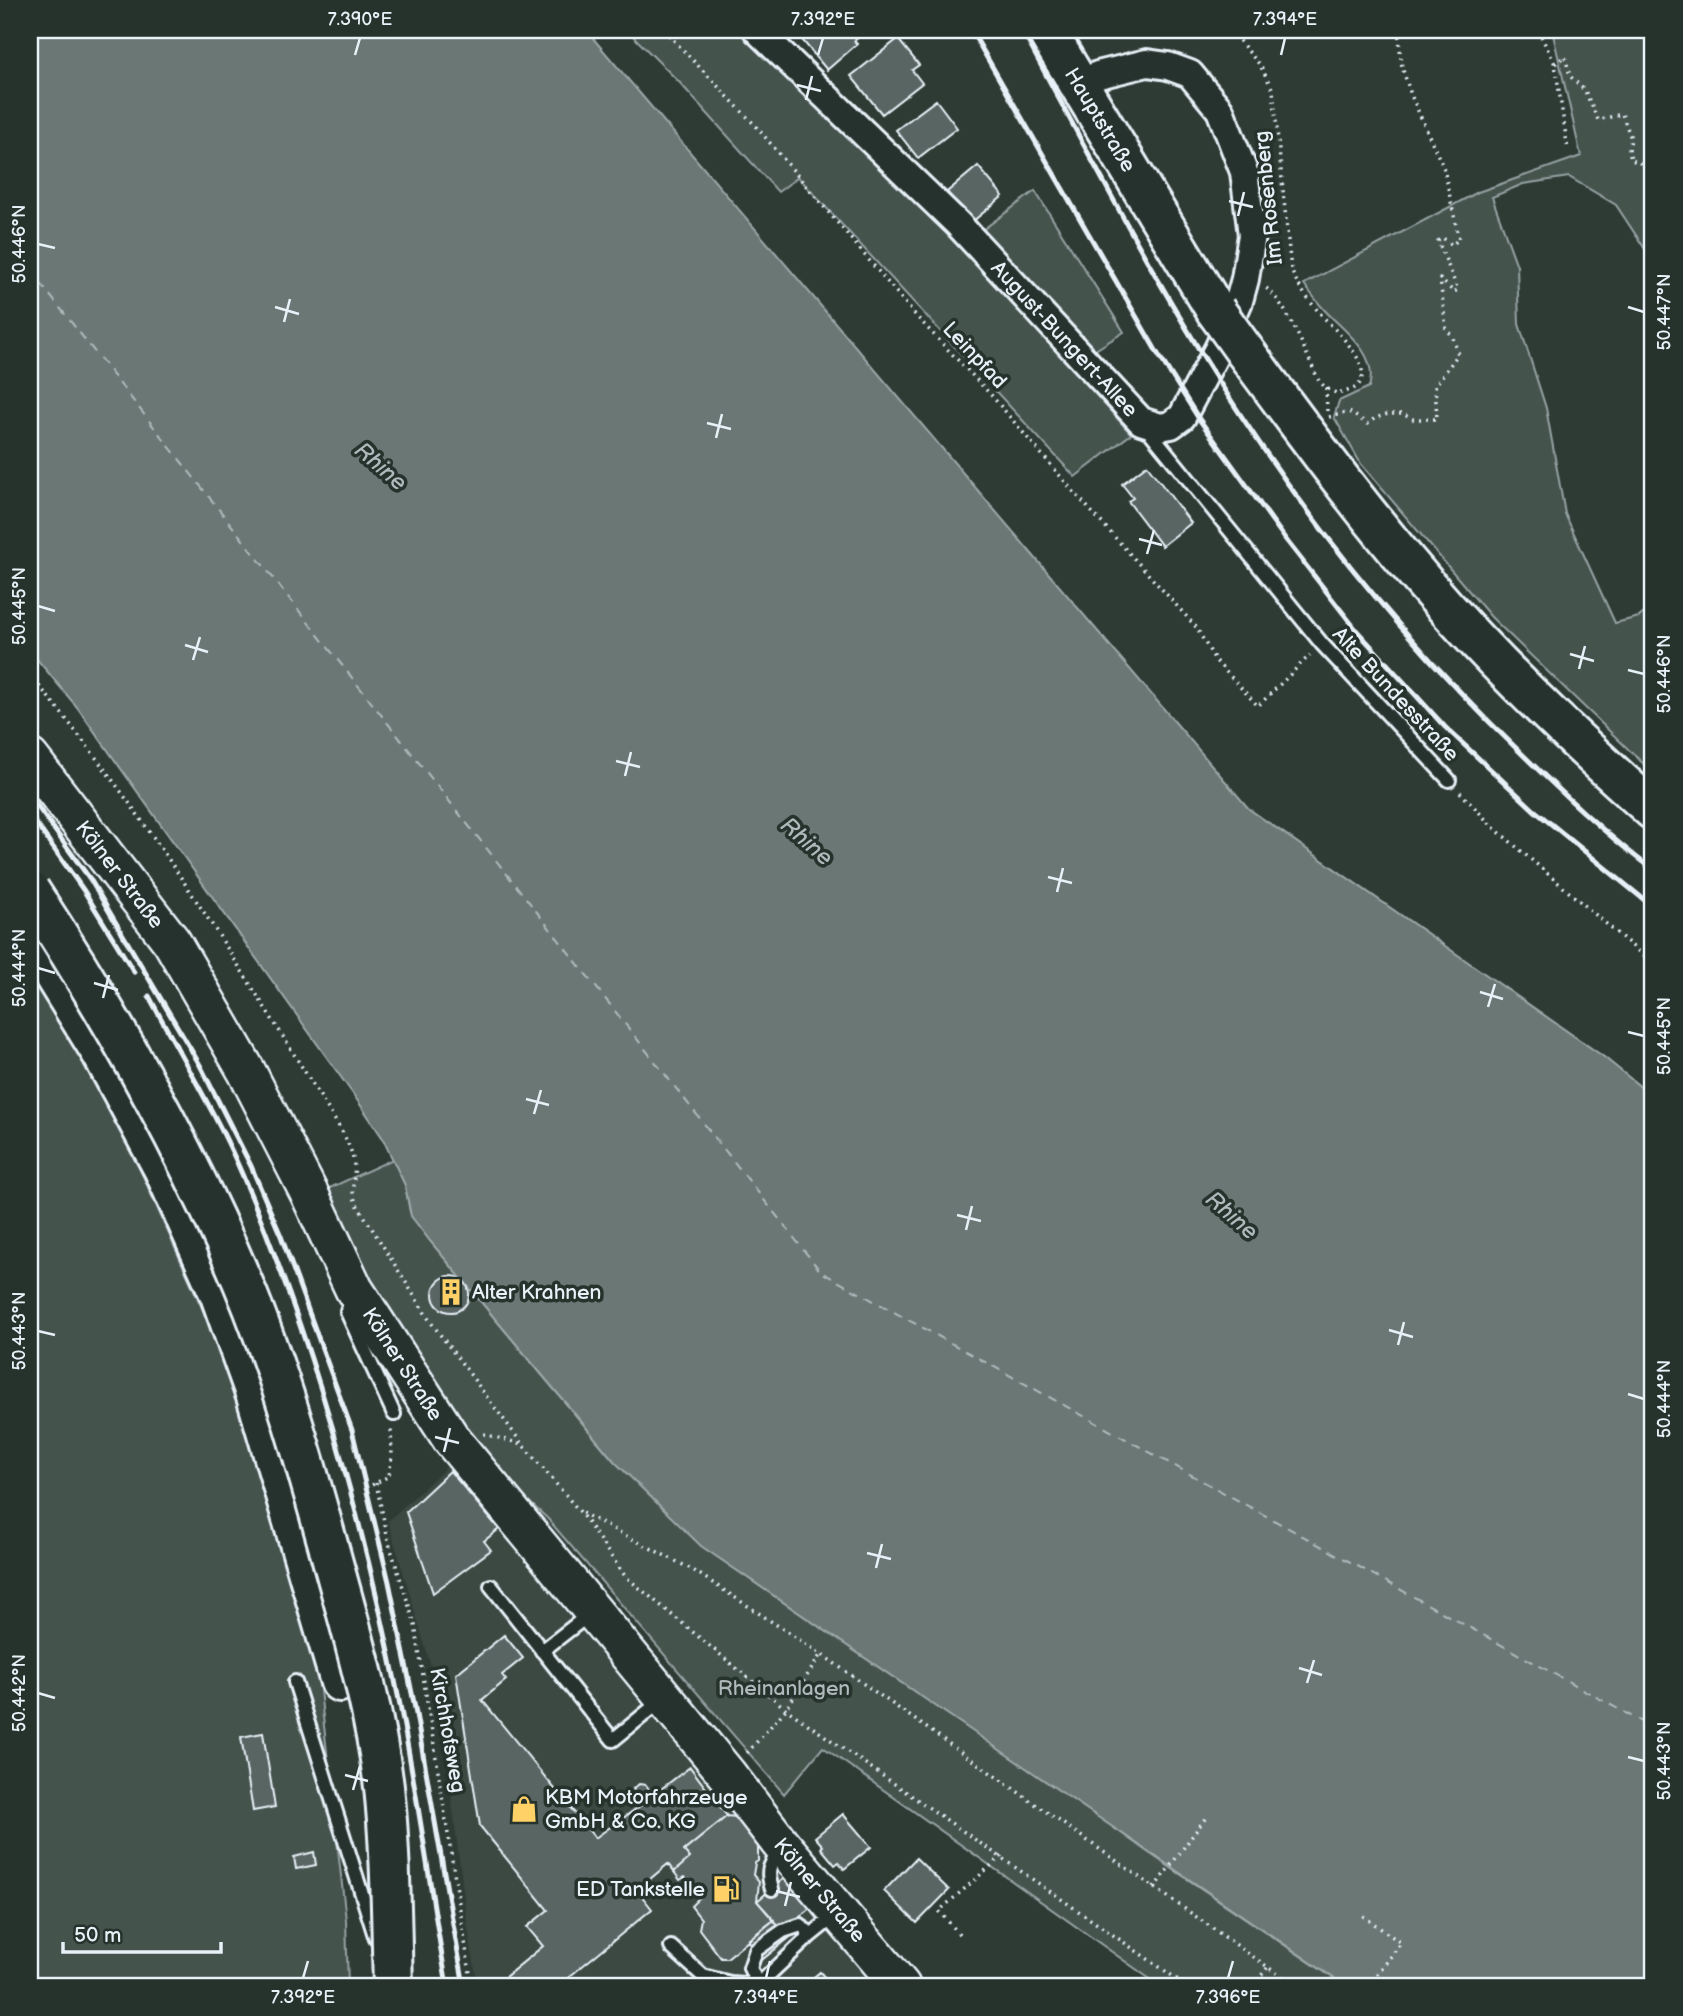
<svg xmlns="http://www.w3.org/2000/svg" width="1683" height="2016" font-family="'Balsamiq Sans',sans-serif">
<rect width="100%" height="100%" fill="#2e3b35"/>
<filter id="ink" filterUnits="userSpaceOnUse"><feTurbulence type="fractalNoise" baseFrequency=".0143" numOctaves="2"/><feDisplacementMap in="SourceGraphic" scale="14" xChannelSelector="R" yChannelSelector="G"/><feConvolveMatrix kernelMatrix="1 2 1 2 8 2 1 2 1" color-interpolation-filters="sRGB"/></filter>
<g filter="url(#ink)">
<path fill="#3b4843" d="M450,1464l461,522h-433l-11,-64 -29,-232 -50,-169z"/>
<path fill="#45524e" stroke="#96a2a3" stroke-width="2" d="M627,30h114l208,200 182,204 -56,43 -277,-300 -20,15 -98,-109z
M1552,30h101v231l-37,-56 -47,-28 -46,7 -31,13 25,69 2,58 27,84 19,106 50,109 24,-6 14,-11v167l-162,-156 -130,-153 -27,-47 5,-16 30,-14c11,-35 -29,-58 -48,-81 -6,-7 -12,-15 -17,-22l174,-92 103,-36z
M1035,191l89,141 -32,20 -111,-121z
M30,977l74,112 148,331 64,235 30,265 2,66h-318z
M393,1159l12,26 5,27 20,29 185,221 531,389 199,135h-185l-337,-239 -39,47 -237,-276c-101,-87 -161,-212 -226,-326z"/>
<path fill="#6b7775" stroke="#9da8a9" stroke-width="2" d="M30,30h556l663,779 355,248 49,40v889h-307l-5,-3 -640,-437 -86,-84 -185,-221 -19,-25 -6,-31 -23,-48 -29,-43 -276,-387 -47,-56z"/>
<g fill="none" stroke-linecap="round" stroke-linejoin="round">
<path stroke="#b0babd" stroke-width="2" stroke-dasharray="9 7" stroke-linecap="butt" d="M30,270l791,1002 832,456"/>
</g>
<path fill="#596563" stroke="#e8f1f8" stroke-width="2" d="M794,30h73l-13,11 3,3 -30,26z
M898,39l21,26 -7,5 10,13 -40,31 -31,-38z
M936,100l21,28 -39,30 -22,-28z
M978,166l25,30 -31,26 -25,-30z
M1147,465l44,58 -29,23 -34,-45 5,-3 -11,-14z
M433 1294a18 18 0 1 1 36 0a18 18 0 1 1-36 0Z
M450,1471l49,58 -15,12 7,9 -58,43 -27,-81z
M504,1635l19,23 -21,17 4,5 -24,20 113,138 49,-35 -11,-14 6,-5 7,1 7,10 37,-28 37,49 -43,35 6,7 -16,14 -6,-8 -31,26 15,19 -83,68 8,9h-83l49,-40 -16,-19 21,-17 -68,-84 -24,-152z
M263,1733l12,74 -22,4 -12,-74z
M843,1814l28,33 -27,22 -5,-7 -4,3 -14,-17 2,-2 -8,-9z
M727,1816l9,1 22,28v16l-3,2 -2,12 6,7 -2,19 17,19 -47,38h-6l-22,-29 2,-10 -10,-13 9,-9 -15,-20 -5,3 -6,-8 16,-14 -6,-7z
M314,1852l2,13 -20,4 -2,-12z
M916,1858l33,32 -32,33 -33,-32z
M786,1877l25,30 -28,24 -26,-30z
M774,1920l15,18 -26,21 -15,-19z
M820,1972l12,14h-29z"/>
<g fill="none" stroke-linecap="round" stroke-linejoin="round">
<defs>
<path id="lane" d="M1146,427l176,217 127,136
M352,1296l-5,16 47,102
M491,1586l122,154 49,-40
M542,1651l49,-38
M295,1682l81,257
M772,1889c-6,-18 -3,-25 10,-39
M806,1930l5,5 26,-21
M671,1947l32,29 27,7 28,2 53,-50
M758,1985l-8,-17 6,-18 27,-19 18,-6"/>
<g id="street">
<path id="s1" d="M757,30l201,194 183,197 19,6 11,-2 11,-8 37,-70 20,-46 6,-22 7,-44 -8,-63 -24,-62 -30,-36 -22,-8 -21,-3 -49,12 -19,9"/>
</g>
<g id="secondary">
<path id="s2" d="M30,758l142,184 75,130 63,123 44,94 98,151 275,334 53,69 121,143"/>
</g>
<g id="primary">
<path id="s3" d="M1046,30l170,281"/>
<path d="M1244,350c64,87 128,174 200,255 65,73 136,140 209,205"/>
</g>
<path id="highway" d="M30,937l72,117 61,114 57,127 36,101 84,286"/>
</defs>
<use href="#lane" stroke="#e8f1f8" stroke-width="18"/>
<use href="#street" stroke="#e8f1f8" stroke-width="32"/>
<use href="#secondary" stroke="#e8f1f8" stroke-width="42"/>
<use href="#primary" stroke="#e8f1f8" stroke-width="44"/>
<use href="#highway" stroke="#e8f1f8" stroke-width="44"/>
<path stroke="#e8f1f8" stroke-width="3.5" stroke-dasharray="2 5" stroke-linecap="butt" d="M664,30l90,94 163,193 75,79 81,95 123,136 19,33 43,46 52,-51
M1230,30l30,35 13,25 18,180c7,16 17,30 28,42 12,15 51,47 42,69 -4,9 -15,10 -23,13l-12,-6 -7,-7c-12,-25 -32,-78 -53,-93
M1538,30l17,34 13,86
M1555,64l10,-8 5,20 15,15 13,29 24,-6 9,24 -2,12 2,10 8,2 14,15
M1326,388l1,23
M1329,417l20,-5 19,12 7,-6 13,-4h14l11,5h24l-2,-33 23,-32 -5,-16 -7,-10 -6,-49 14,13 4,-2 -20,-49 5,-3 9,7 7,-6 -15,-70 -33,-74 -9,-28 -4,-37
M30,675c120,142 215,301 313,458 5,11 10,20 11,32 2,17 -5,20 2,38l74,118 93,124 57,67 45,64 161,133 401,277
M1460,792l32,34 161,138
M484,1434l37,10
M376,1483l12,57 27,85 57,361
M372,1485l17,-9 3,-21 -1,-27
M582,1513l111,57 128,84 474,332
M747,1753l39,-44 35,-55
M1154,1888l53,-72
M1363,1916l38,27 -33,43
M959,1934l-20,-23 63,-55
M1253,1986l15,-19"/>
<use href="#lane" stroke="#26332d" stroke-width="12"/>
<use href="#street" stroke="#26332d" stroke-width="26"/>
<use href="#secondary" stroke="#26332d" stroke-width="37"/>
<use href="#primary" stroke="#26332d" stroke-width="38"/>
<use href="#highway" stroke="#26332d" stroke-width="38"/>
<path stroke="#e8f1f8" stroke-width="5" d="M971,30l187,324 41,65 87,121 72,92 87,95 89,83 119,97
M1022,30c70,129 137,261 218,384 80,122 173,235 278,336 43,42 87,84 135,120
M30,796l60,83 110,186 51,101 30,70 71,194 37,152 25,121 50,283
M30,815l54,76 50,81
M149,996c31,59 67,117 93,178 73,170 122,350 158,531 18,93 31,188 47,281"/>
<defs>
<path id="primary-bridge" d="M1216,311l28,39"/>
<path id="highway-bridge" d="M30,891c81,124 155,255 213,392 36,86 62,179 87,269 21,77 44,154 54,235 7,66 7,133 9,199"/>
</defs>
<use href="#primary-bridge" stroke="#e8f1f8" stroke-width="44" stroke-linecap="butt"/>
<use href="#highway-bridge" stroke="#e8f1f8" stroke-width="44" stroke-linecap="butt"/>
<use href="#primary-bridge" stroke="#26332d" stroke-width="38"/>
<use href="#highway-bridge" stroke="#26332d" stroke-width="38"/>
</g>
</g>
<path fill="none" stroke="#e8f1f8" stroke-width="2.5" d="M355,55l5,-17M818,55l5,-17M1281,55l4,-17M797,85l24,6M806,100l6,-24M1229,201l24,6M1238,216l6,-24M38,244l17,4M275,307l24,7M1628,307l16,5M284,322l6,-23M707,423l24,6M716,438l6,-24M1139,539l23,6M1147,554l7,-24M38,606l17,5M185,645l23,7M1570,654l24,7M193,660l7,-23M1579,669l6,-23M1628,670l16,4M616,761l24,6M625,776l6,-24M1048,877l24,6M1057,892l6,-24M38,968l17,5M94,983l24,7M1480,992l23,7M103,998l6,-23M1488,1007l7,-23M1628,1032l16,4M526,1099l23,6M534,1114l7,-24M957,1215l24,6M966,1230l6,-24M1389,1330l24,7M38,1331l17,4M1398,1345l6,-23M1628,1394l16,5M435,1437l24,6M444,1452l6,-24M867,1553l24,6M876,1568l6,-24M1299,1668l23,7M1307,1683l7,-23M38,1693l17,5M1628,1757l16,4M345,1775l23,6M353,1790l7,-24M776,1891l24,6M785,1906l6,-24M303,1978l5,-17M766,1978l4,-17M1228,1978l5,-17"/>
<defs>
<symbol id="building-bare" viewBox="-9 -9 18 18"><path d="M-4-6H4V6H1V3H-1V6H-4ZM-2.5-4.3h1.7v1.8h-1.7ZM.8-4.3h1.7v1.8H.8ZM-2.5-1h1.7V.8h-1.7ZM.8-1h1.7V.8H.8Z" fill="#ffd166" stroke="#26332d" stroke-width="2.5" paint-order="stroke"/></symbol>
<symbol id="shop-bare" viewBox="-9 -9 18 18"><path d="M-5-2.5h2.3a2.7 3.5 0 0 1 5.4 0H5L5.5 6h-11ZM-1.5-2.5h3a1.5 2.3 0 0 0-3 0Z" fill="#ffd166" stroke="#26332d" stroke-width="2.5" paint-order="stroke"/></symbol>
<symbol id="fuel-bare" viewBox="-9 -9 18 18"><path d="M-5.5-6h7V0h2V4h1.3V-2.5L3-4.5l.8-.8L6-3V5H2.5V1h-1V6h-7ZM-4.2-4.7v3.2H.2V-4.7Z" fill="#ffd166" stroke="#26332d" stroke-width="2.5" paint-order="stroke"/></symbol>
</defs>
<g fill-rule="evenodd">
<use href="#building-bare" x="432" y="1273" width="38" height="38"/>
<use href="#shop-bare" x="505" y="1790" width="38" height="38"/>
<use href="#fuel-bare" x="707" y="1870" width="38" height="38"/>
</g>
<g text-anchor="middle" stroke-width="7" stroke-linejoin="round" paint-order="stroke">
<g font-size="21" fill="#e8f1f8" stroke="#26332d">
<text dy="7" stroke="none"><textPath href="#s3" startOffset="105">Hauptstraße</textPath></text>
<text transform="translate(1268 198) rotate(-96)" y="7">Im Rosenberg</text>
<text dy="7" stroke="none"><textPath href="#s1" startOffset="436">August-Bungert-Allee</textPath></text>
<text transform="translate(975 355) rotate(47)" y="7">Leinpfad</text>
<text transform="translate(1396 694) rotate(47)" y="7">Alte Bundesstraße</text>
<text dy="7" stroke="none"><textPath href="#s2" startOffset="147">Kölner Straße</textPath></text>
<text dy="7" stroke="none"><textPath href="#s2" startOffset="714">Kölner Straße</textPath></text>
<text transform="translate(448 1730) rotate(80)" y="7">Kirchhofsweg</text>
<text dy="7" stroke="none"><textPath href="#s2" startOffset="1386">Kölner Straße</textPath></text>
</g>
<g font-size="21" fill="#e8f1f8" stroke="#26332d" text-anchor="start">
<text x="472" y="1299">Alter Krahnen</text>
<text x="545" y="1804">KBM Motorfahrzeuge<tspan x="545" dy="24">GmbH &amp; Co. KG</tspan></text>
<text x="705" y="1896" text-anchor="end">ED Tankstelle</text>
</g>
<g font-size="21" fill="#afb9bc" stroke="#26332d">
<text x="784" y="1695">Rheinanlagen</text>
</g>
<g font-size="23" font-style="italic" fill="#b0babd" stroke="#26332d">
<text transform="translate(381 466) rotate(41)" y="8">Rhine</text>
<text transform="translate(807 841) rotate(41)" y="8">Rhine</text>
<text transform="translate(1232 1215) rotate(41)" y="8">Rhine</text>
</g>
</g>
<rect width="1683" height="2016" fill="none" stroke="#26332d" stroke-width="77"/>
<path d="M63 1942v10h158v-10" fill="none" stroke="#e8f1f8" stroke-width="3.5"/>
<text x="74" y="1942" font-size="21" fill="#e8f1f8" stroke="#26332d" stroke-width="5" paint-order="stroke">50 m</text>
<rect x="38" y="38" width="1606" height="1940" fill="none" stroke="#e8f1f8" stroke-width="2.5"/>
<g font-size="18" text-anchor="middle" fill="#e8f1f8">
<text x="360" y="25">7.390°E</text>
<text x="823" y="25">7.392°E</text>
<text x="1285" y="25">7.394°E</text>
<text transform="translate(19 244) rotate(-90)" y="6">50.446°N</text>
<text transform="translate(1664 312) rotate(-90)" y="6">50.447°N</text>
<text transform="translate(19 606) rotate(-90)" y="6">50.445°N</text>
<text transform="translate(1664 674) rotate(-90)" y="6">50.446°N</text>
<text transform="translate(19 968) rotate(-90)" y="6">50.444°N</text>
<text transform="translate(1664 1036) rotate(-90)" y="6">50.445°N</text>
<text transform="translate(19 1331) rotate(-90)" y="6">50.443°N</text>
<text transform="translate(1664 1399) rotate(-90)" y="6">50.444°N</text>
<text transform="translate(19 1693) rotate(-90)" y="6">50.442°N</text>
<text transform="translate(1664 1761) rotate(-90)" y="6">50.443°N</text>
<text x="303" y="2003">7.392°E</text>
<text x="766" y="2003">7.394°E</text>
<text x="1228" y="2003">7.396°E</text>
</g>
</svg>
